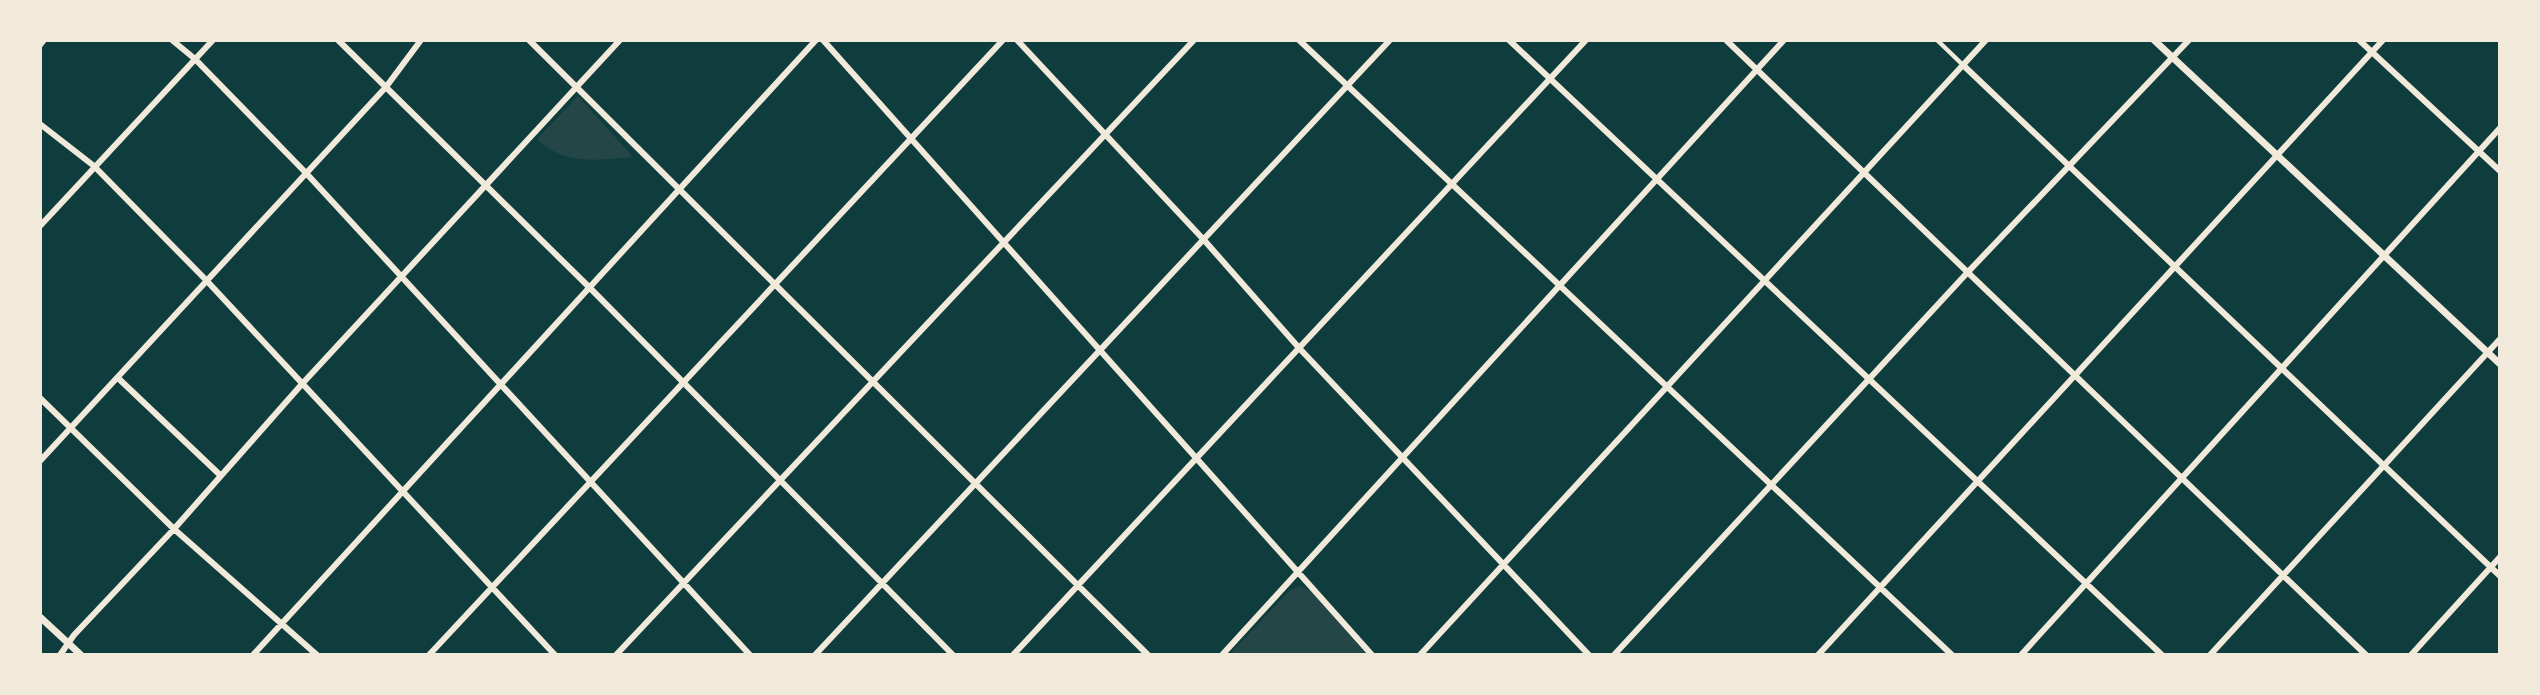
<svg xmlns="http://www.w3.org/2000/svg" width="2540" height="695" font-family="'Exo 2',sans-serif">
<rect width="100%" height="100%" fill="#0f3d3e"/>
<path fill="#244646" d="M578,96l55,61c-36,3 -68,9 -96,-18z
M1300,586l12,6 55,63h-138l60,-64z"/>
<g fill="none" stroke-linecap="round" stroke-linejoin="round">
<path stroke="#f1e9da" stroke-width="4.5" d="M1937,40l26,25"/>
<path stroke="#f1e9da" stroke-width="6" d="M172,40l23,19 111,114 444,482
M338,40l252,248 363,367
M529,40l619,615
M823,40l549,615
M1017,40l187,200 96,109 289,306
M1299,40l653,615
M1509,40l653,615
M1726,40l640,615
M2359,40l141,131
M40,45l4,-5
M1963,65l537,511
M40,124l54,42 112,114 349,375
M40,226l173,-186
M118,378l101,96
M40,398l134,131 143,126
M40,461l346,-374 35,-47
M60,655l14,-20 100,-106 128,-145 318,-344
M253,655l563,-615
M429,655l574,-615
M616,655l578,-615
M815,655l575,-615
M1013,655l573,-615
M1222,655l562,-615
M1420,655l566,-615
M1614,655l353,-382 222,-233
M1818,655l565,-615
M2021,655l479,-527
M2210,655l290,-316
M2411,655l89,-98"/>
<path stroke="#f1e9da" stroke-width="7" d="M2154,40l346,324
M40,617l41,38"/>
</g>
<rect width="2540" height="695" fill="none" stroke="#f1e9da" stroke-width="84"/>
</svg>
